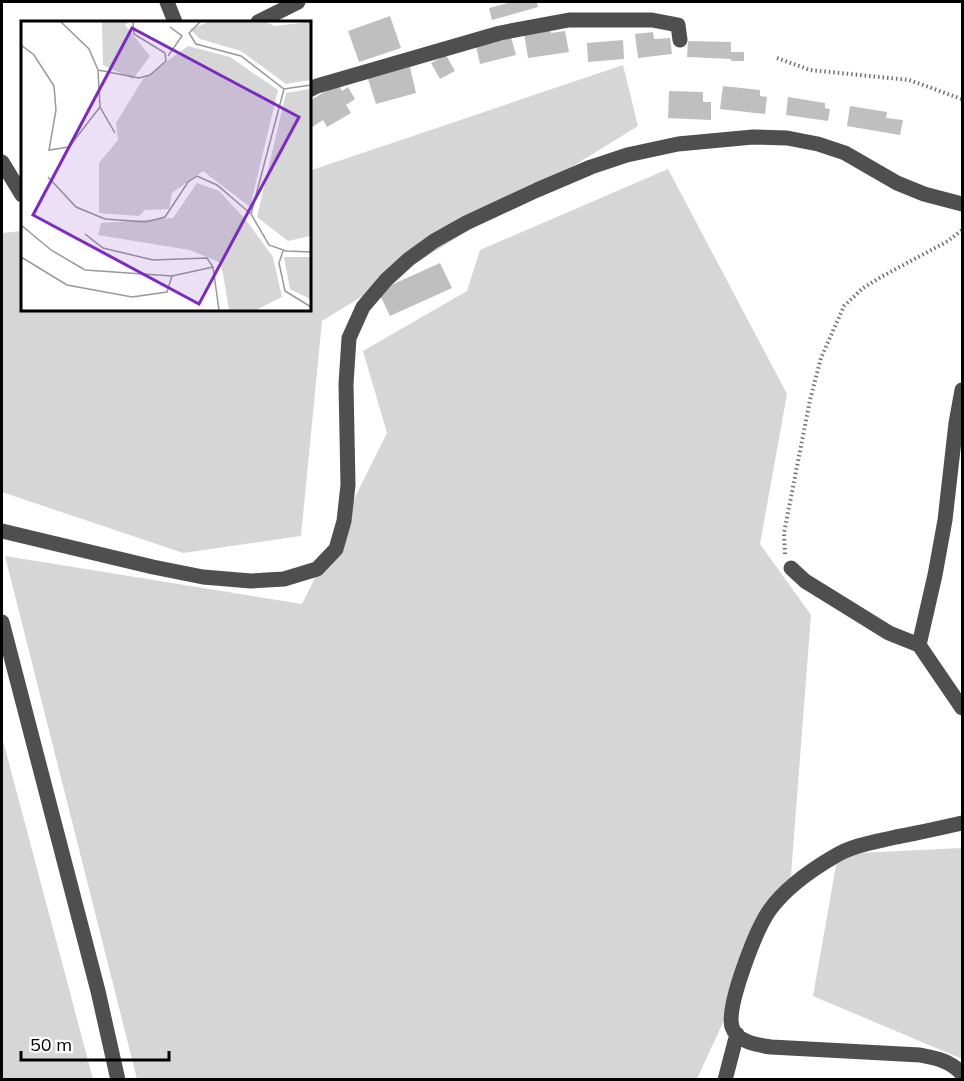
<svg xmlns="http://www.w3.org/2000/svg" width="964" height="1081" font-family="Mulish,sans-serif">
<rect width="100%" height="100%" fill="#fff"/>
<path fill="#d6d6d6" d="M623,65l15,61 -316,195 -21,215 -118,17 -181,-61v-259l20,-2v78h287v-138z
M668,169l119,225 -27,150 51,71 -20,260 -94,204h-560l-132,-523 297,48 85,-171 -24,-82 104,-60 13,-41z
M2,737l91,342h-91z
M962,848v211l-149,-63 25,-142z"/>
<path fill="#bfbfbf" d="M512,2h25l1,5 -46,13 -3,-12z
M390,16l11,32 -42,14 -11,-31z
M550,29l1,4 14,-2 4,21 -41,6 -4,-25z
M653,32l1,7 16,-1 2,16 -34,4 -3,-24z
M511,37l5,18 -36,9 -4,-18z
M623,40l1,19 -36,3 -1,-19z
M688,41l43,1v10h13v9h-13v-2l-44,-2z
M446,55l9,16 -15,8 -9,-16z
M410,67l6,26 -40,11 -8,-25z
M338,84l4,7 6,-4 7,12 -9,6 5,8 -24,14 -4,-7 -11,7 -3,-5v-21z
M723,86l37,4v6l7,1 -2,17 -45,-5z
M669,91l34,1v10h8v18l-43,-2z
M788,97l37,6v5l5,1 -2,12 -42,-6z
M850,106l37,6 -1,6 17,2 -3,15 -53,-9z
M440,263l12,25 -62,28 -12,-25z"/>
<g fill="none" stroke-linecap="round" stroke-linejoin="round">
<path stroke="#717171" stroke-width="4" stroke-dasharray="1.5 3" stroke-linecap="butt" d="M777,58l33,12 99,10 53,19
M785,554l-1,-21 26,-133 11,-42 23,-52 19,-18 18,-11 67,-36 14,-11"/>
<path stroke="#4f4f4f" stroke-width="15" d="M167,2l8,20
M258,22l40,-20
M309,90l8,-4 183,-53 69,-13h83l26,5 2,15
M2,162l20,33
M2,531l151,36 50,10 48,4 33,-2 33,-10 19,-20 8,-28 4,-36 -2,-101 3,-46 14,-31 23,-27 23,-21 25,-18 32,-18 71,-33 54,-23 36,-12 51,-11 75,-7 34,1 31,6 27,9 52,30 27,11 38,10
M791,568l14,13 84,52 30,12 43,63
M2,622l96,369 20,89
M919,645l16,-70 10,-55 11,-97 6,-33
M962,823c-22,5 -44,10 -66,14 -21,5 -43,8 -61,19 -24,14 -50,32 -66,55 -13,19 -43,95 -37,116 5,15 25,18 39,20l149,8c16,3 31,6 42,19
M725,1080l12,-46"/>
</g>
<g transform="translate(21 21)">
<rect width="290" height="290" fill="#fff"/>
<path d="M81,1h27l-4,3 25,31 -17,23 -30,-14zM188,1h57l9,4 35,-4v58l-24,4 -45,-33 -41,-12 -10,-10zM167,25l42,11 48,33 -28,117 -47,-36 -31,22 -3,16 -24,1 -6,6 -40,-3v-50l19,-23 -2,-17 27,-44zM289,68v147l-22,5 -31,-24 29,-124zM176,162l22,8 27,29 27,37 9,40 -26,13h-27l-8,-47 -31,-13 -92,-15 3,-12 72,-5zM263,236h26v42l-20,-10z" fill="#d6d6d6"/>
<path fill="none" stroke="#999" stroke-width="1.5" d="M40,1l28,27 9,21 2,37 15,26M179,1l-11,11 7,11 45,12 43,33 27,-4M0,24l13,10 20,31 2,24 -7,40 20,-3 31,-40M147,35l14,-20 -12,-9M77,49l41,8 11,-3 16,-14 -1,-8 -31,-19 -1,-12M263,68l-33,125 18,31 17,6 25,1M27,156l28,30 29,12 41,3 19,-5 23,-35 9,-6 20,9 34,29M0,204l30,25 34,20 87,6 41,-9M64,213l18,14 50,12 54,-2 6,9 6,43M262,230l-4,12 6,28 26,16M0,236l46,28 65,12 35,-5 5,-16"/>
<path fill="#7b2cbf" fill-opacity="0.15" stroke="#7b2cbf" stroke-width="3" d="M111,7l167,89 -100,187 -166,-89z"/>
<rect width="290" height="290" fill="none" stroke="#000" stroke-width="3"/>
</g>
<rect width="964" height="1081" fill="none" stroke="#000000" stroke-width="6"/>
<path d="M21 1051v9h148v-9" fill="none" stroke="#000000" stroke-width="3"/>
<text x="30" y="1051" font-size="18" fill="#000000" stroke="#ffffff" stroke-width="4.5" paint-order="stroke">50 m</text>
</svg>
